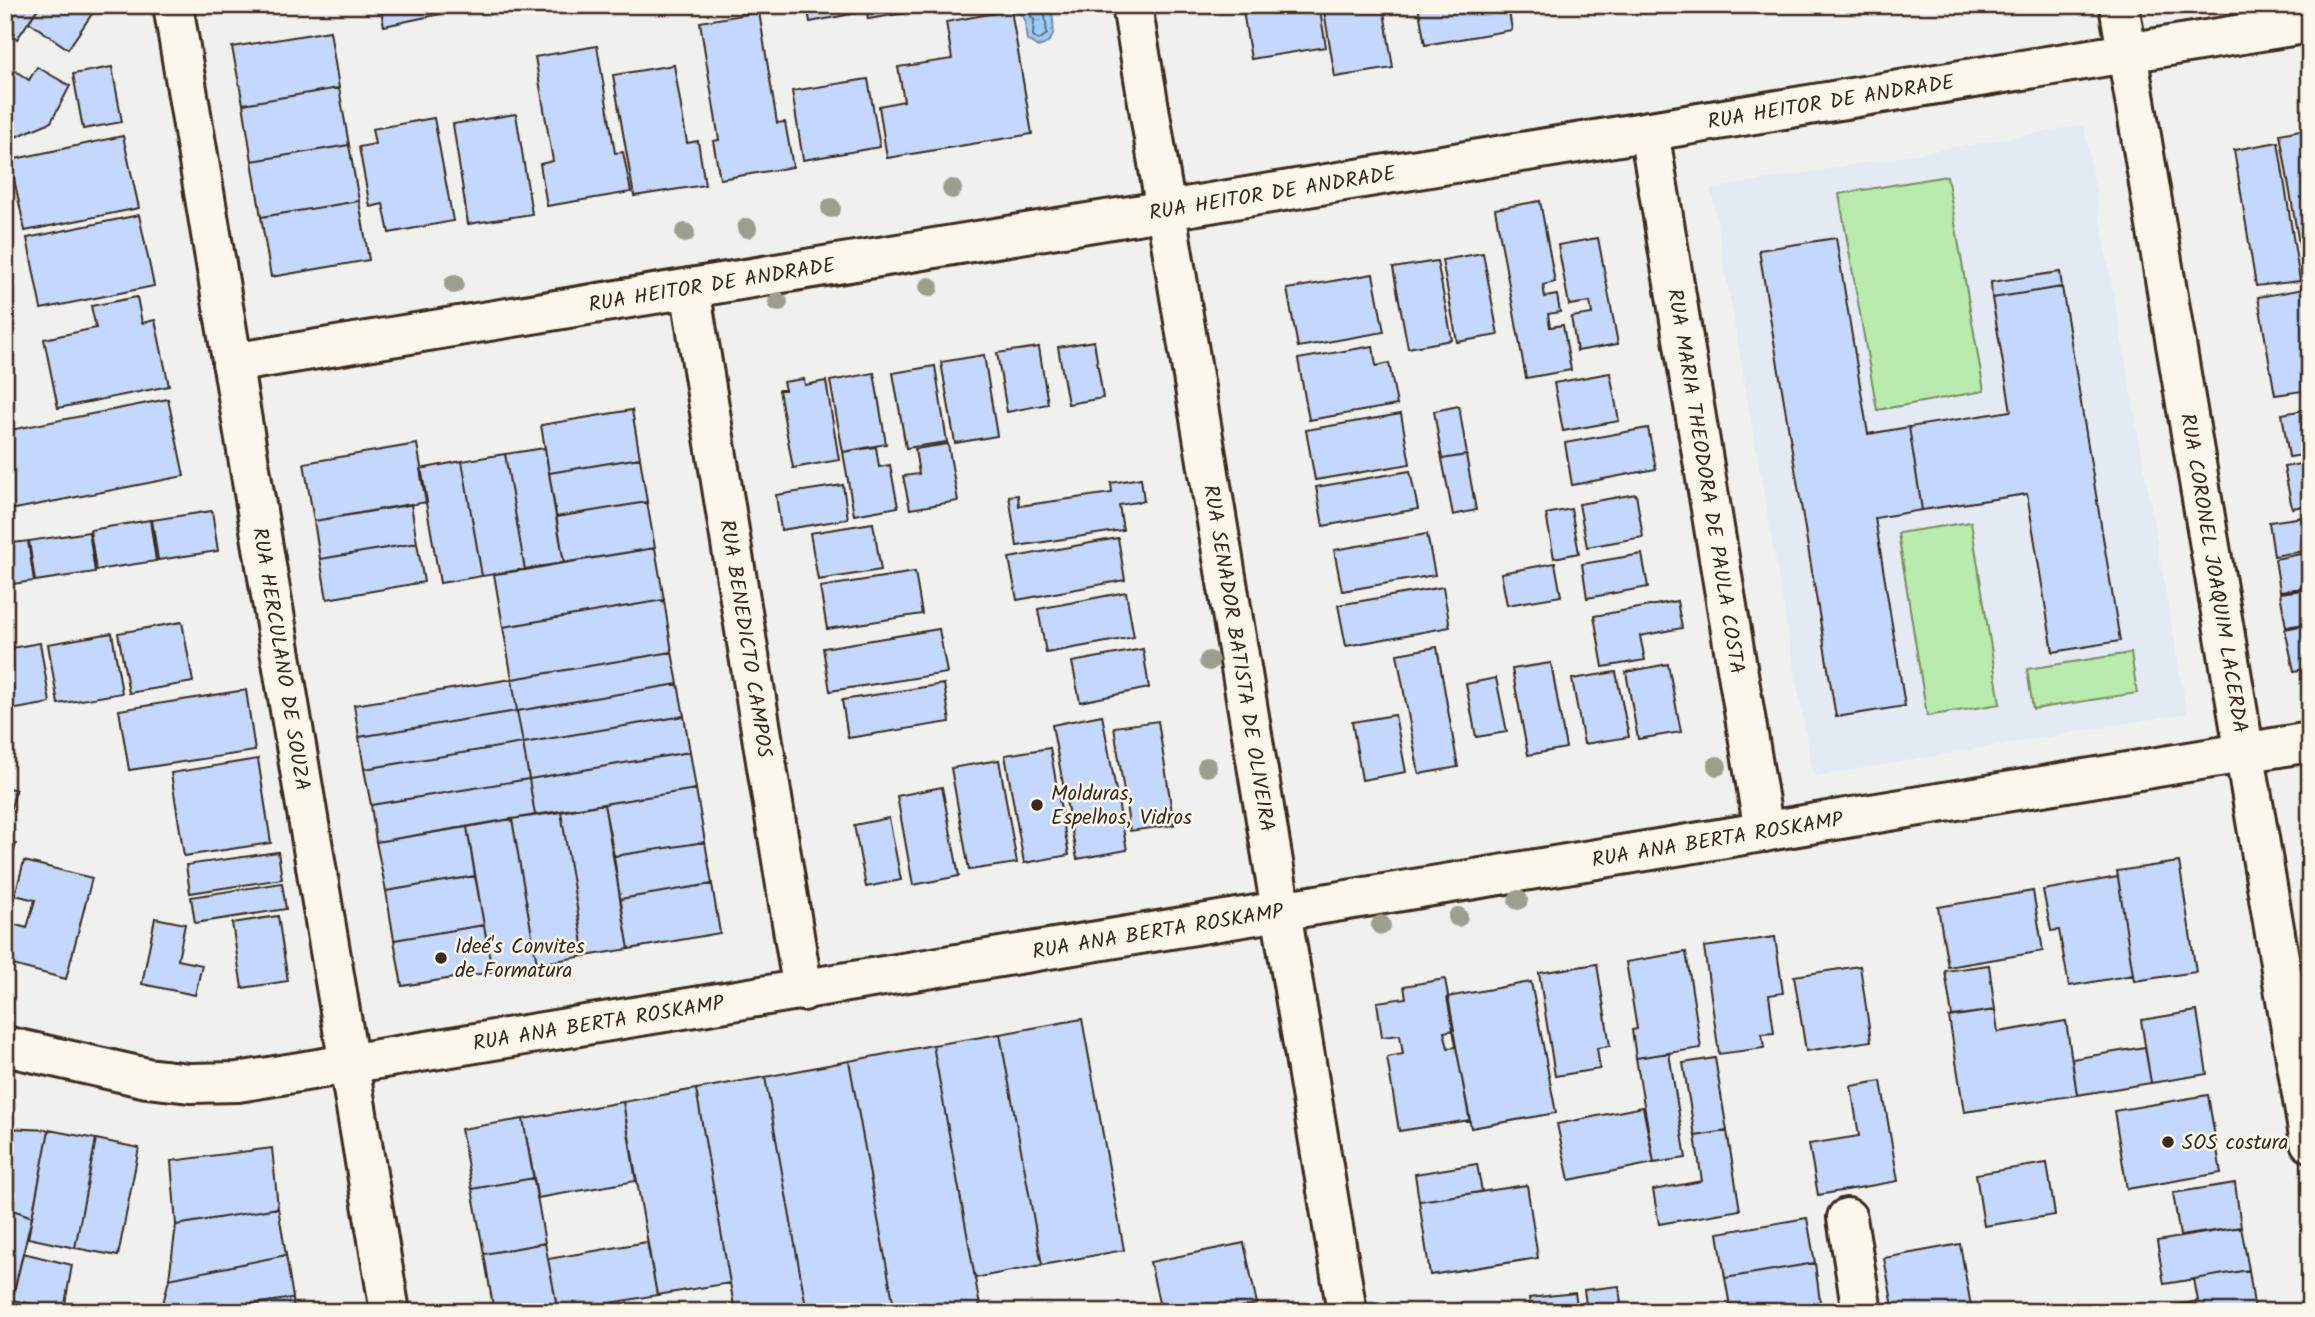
<svg xmlns="http://www.w3.org/2000/svg" width="2315" height="1317" font-family="Kalam,sans-serif">
<defs>
<pattern id="water-ripples" width="26" height="14" patternUnits="userSpaceOnUse" patternTransform="scale(1.75)"><rect width="26" height="14" fill="#9dccf9"/><path d="M2 4q2-2 4 0t4 0M15 11q2-2 4 0t4 0" fill="none" stroke="#88afd5"/></pattern>
</defs>
<rect width="100%" height="100%" fill="#f0f1ef"/>
<filter id="ink" filterUnits="userSpaceOnUse"><feTurbulence type="fractalNoise" baseFrequency=".0143" numOctaves="2"/><feDisplacementMap in="SourceGraphic" scale="14" xChannelSelector="R" yChannelSelector="G"/><feConvolveMatrix kernelMatrix="1 2 1 2 8 2 1 2 1" color-interpolation-filters="sRGB"/></filter>
<g filter="url(#ink)">
<path fill="#e3eaf3" d="M2084,125l103,588 -374,64 -102,-588z"/>
<path fill="#b9ecac" stroke="#7a8b65" stroke-width="2" d="M1947,176l37,215 -107,19 -38,-216z
M1971,522l29,182 -73,12 -29,-183z
M2131,653l6,40 -104,16 -6,-40z"/>
<path fill="url(#water-ripples)" stroke="#768ba1" stroke-width="2" d="M1010,5h41c2,18 9,36 -13,42l-11,-7c-5,-25 6,-16 -17,-35z"/>
<g fill="none" stroke-linecap="round" stroke-linejoin="round">
<path stroke="#626b76" stroke-width="2" d="M1022,5l12,14 -1,17 6,4 8,-6 -3,-29"/>
</g>
<path fill="#c4d8fd" stroke="#3b2a1e" stroke-width="2" d="M5,5h35l-23,34 -12,-8z
M40,5h58l-30,44 -39,-27z
M380,5h103l-99,21z
M807,5h48l2,8 -47,9z
M866,5h89l-87,14z
M1242,5h77l7,42 -75,12z
M1323,5h60l10,63 -58,9z
M1418,5h90l4,25 -87,15z
M1517,5h31l-30,5z
M1011,10l21,124 -145,24 -8,-52 25,-5 -6,-34 54,-8 -6,-37z
M759,12l18,111 8,-1 8,45 -73,12 -7,-38 6,-1 -19,-118z
M330,31l9,57 -96,16 -11,-57z
M597,46l18,107 8,-1 8,40 -84,14 -7,-42 13,-3 -18,-104z
M5,64l24,16 8,-13 33,19 -19,36 -38,16 -8,-6z
M674,65l13,78 11,-2 7,44 -71,11 -21,-121z
M112,67l10,55 -39,7 -10,-55z
M868,79l12,68 -77,13 -11,-69z
M339,88l10,57 -97,16 -9,-57z
M516,114l16,100 -64,10 -15,-100z
M434,118l19,103 -64,12 -6,-29 -13,3 -11,-60 16,-3 -3,-15z
M2310,128v151h-5l-25,-145z
M123,136l16,72 -114,23 -15,-71z
M2278,142l22,139 -44,5 -22,-136z
M349,145l10,56 -98,16 -9,-56z
M359,201l10,59 -98,17 -10,-60z
M1540,201l15,81 -12,3 2,12 12,-2 3,17 -12,2 2,13 13,-2 8,45 -45,8 -31,-169z
M139,215l15,71 -113,23 -14,-71z
M1598,238l20,106 -41,7 -6,-34 21,-3 -2,-12 -21,3 -11,-60z
M1836,238l32,196 41,-7 13,83 -47,8 30,188 -69,11 -77,-467z
M1483,253l15,82 -41,7 -15,-82z
M1437,261l15,79 -44,8 -15,-80z
M2060,272l2,15 -70,11 -1,-16z
M1373,274l11,58 -86,15 -11,-58z
M2062,287l58,354 -67,11 -26,-158 -105,16 -13,-83 102,-16 -19,-113z
M2310,288v102l-35,5 -17,-98z
M137,297l5,26 13,-3 14,66 -111,22 -14,-69 52,-11 -5,-22z
M1094,341l9,57 -35,6 -10,-57z
M1373,346l3,20 13,-3 8,42 -88,15 -11,-61z
M1039,347l9,57 -41,8 -10,-59z
M984,355l13,81 -42,7 -14,-81z
M935,366l12,76 -41,6 -13,-75z
M874,373l12,71 -43,8 -13,-71z
M1610,373l9,48 -56,10 -9,-48z
M804,379l1,6 21,-4 13,79 -46,8 -14,-78h6l-2,-8z
M168,399l16,77 -179,35v-80z
M1459,406l8,49 -25,4 -8,-48z
M2310,409v45l-21,3 -7,-43z
M632,410l8,48 -91,15 -8,-48z
M1401,414l9,50 -95,16 -9,-50z
M1648,428l8,41 -84,16 -7,-42z
M417,444l10,58 -113,19 -10,-58z
M948,444l10,57 -48,8 -7,-33 16,-2 -4,-25z
M876,447l3,20 11,-2 8,42 -44,8 -11,-63z
M545,448l19,115 -39,7 -20,-116z
M505,454l20,116 -43,6 -20,-115z
M1466,455l10,55 -23,5 -11,-56z
M640,458l7,44 -91,15 -7,-44z
M462,461l20,115 -42,7 -20,-114z
M2310,462v43l-18,3 -8,-41z
M1410,471l8,38 -95,17 -7,-39z
M1141,478l3,23 -25,4 4,25 -106,16 -8,-50 9,-1 1,11 93,-13 -1,-10z
M843,485l5,34 -67,11 -5,-35z
M1636,494l7,43 -56,10 -8,-43z
M647,502l8,46 -91,15 -8,-46z
M411,504l6,39 -97,16 -6,-38z
M1571,509l8,44 -25,5 -8,-44z
M212,511l6,40 -60,9 -6,-40z
M2310,516v34l-36,6 -5,-34z
M150,520l6,41 -60,9 -6,-40z
M873,523l8,47 -63,10 -8,-47z
M89,532l6,40 -60,9 -6,-40z
M1427,534l8,41 -93,16 -8,-41z
M1118,538l7,42 -108,20 -8,-42z
M28,541l6,40 -29,4v-41z
M417,543l7,39 -97,17 -7,-40z
M655,548l9,52 -161,27 -9,-53z
M2310,552v35l-30,4 -5,-32z
M1642,554l6,33 -61,11 -5,-34z
M1555,563l6,33 -54,9 -6,-32z
M915,572l7,42 -95,15 -7,-42z
M1443,587l7,40 -104,19 -8,-41z
M2310,589v34l-24,4 -6,-34z
M1126,592l8,45 -88,16 -8,-44z
M664,600l8,52 -160,27 -9,-52z
M1677,601l5,27 -42,8 5,24 -42,7 -9,-51z
M182,622l11,60 -64,11 -11,-60z
M2310,624v44l-16,3 -9,-42z
M939,629l8,44 -117,18 -7,-43z
M112,633l10,60 -64,11 -10,-60z
M40,643l10,60 -45,8v-62z
M1437,647l21,120 -39,7 -22,-120z
M1143,649l6,39 -69,14 -8,-40z
M672,652l6,32 -161,27 -5,-32z
M1551,663l15,85 -38,7 -16,-86z
M1668,664l13,68 -43,7 -12,-67z
M1616,672l13,65 -45,7 -12,-65z
M1496,678l11,54 -31,5 -10,-53z
M512,679l5,32 -158,26 -5,-32z
M678,684l6,32 -161,27 -6,-32z
M944,684l6,38 -102,16 -6,-38z
M246,690l9,61 -126,19 -10,-60z
M517,711l6,32 -159,26 -5,-32z
M1102,715l25,135 -50,9 -25,-134z
M1395,715l11,57 -44,8 -10,-58z
M684,716l6,36 -161,27 -6,-36z
M1158,721l16,104 -44,6 -16,-104z
M523,743l6,36 -158,26 -7,-36z
M1050,748l19,107 -45,8 -19,-108z
M690,752l6,37 -161,26 -6,-36z
M258,759l13,84 -87,13 -13,-83z
M999,760l18,103 -48,7 -18,-102z
M529,779l6,36 -159,27 -5,-37z
M5,787l11,3 -11,38z
M942,787l17,89 -46,9 -16,-89z
M696,789l9,53 -91,14 -10,-52z
M604,804l25,145 -44,7 -24,-144z
M561,812l24,144 -48,8 -25,-145z
M889,818l12,62 -35,7 -12,-62z
M512,819l25,145 -45,8 -25,-145z
M467,827l8,49 -89,15 -10,-49z
M5,841l11,3 -11,37z
M705,842l7,42 -92,15 -6,-43z
M278,852l4,27 -92,14 -4,-28z
M24,861l68,17 -26,101 -61,-16v-41l22,6 8,-28 -20,-5z
M2179,862l17,110 -62,9 -17,-110z
M475,876l9,49 -90,15 -8,-49z
M2118,877l15,98 -64,11 -10,-56 -8,1 -8,-41z
M282,883l4,26 -91,14 -4,-26z
M712,884l8,49 -91,16 -9,-50z
M2033,891l10,60 -95,16 -10,-60z
M278,916l10,65 -46,7 -10,-65z
M155,918l30,6 -7,36 24,5 -7,30 -53,-11z
M484,925l8,47 -90,14 -8,-46z
M1775,937l8,56 -14,2 5,38 -12,1 2,14 -45,6 -15,-107z
M1686,952l15,96 -65,10 -4,-28 5,-1 -11,-67z
M1597,964l13,82 -13,2 3,21 -45,7 -16,-103z
M1989,965l6,45 -43,6 -7,-45z
M1860,966l11,75 -65,10 -12,-75z
M1445,979l9,51 -10,2 4,16 8,-1 14,73 -71,11 -12,-74 16,-3 -3,-19 -18,2 -5,-35 29,-4 -2,-12z
M1531,982l25,131 -85,15 -24,-131z
M1995,1010l3,22 68,-11 11,74 -113,17 -15,-95z
M2197,1011l10,63 -56,9 -10,-63z
M1082,1019l42,231 -82,15 -42,-231z
M1000,1034l42,231 -67,13 -42,-233z
M933,1045l42,233 6,34h-86l-46,-251z
M2145,1047l6,36 -74,12 -5,-36z
M1669,1053l17,105 -32,5 -18,-105z
M1715,1058l12,73 -32,5 -12,-73z
M849,1061l46,251h-88l-42,-235z
M765,1077l42,235h-72l-5,-29 -34,-194z
M1881,1081l17,100 -80,14 -9,-51 50,-8 -8,-50z
M696,1089l34,194 -73,12 -34,-193z
M2208,1095l13,78 -94,16 -13,-78z
M2208,1095l13,78 -94,16 -13,-78z
M623,1102l13,79 -99,17 -14,-79z
M1643,1107l11,56 -85,17 -12,-56z
M523,1119l11,59 -62,11 -11,-60z
M5,1128l44,2 -17,87 -27,-10z
M49,1130l47,9 -21,109 -47,-10z
M1727,1131l13,79 -81,14 -6,-34 49,-9 -7,-45z
M96,1139l43,9 -21,108 -43,-8z
M272,1148l6,60 -102,17 -5,-64z
M2047,1163l8,52 -71,11 -8,-52z
M1477,1164l5,28 -63,9 -4,-27z
M534,1178l11,65 -61,11 -12,-65z
M2235,1183l6,44 -61,9 -7,-43z
M1527,1185l11,73 -108,17 -11,-74z
M5,1207l27,10 -20,83 -7,-2z
M278,1208l8,47 -117,24 7,-54z
M1807,1218l8,45 -90,15 -7,-45z
M2241,1227l8,43 -85,14 -7,-43z
M647,1242l10,53 -99,17 -10,-53z
M545,1243l13,69h-64l-10,-58z
M1244,1243l13,61 -38,8h-58l-11,-50z
M1960,1244l12,68h-78l-10,-54z
M23,1253l49,12 -8,45 -52,-10z
M286,1255l7,43 -89,14h-43l8,-33z
M1815,1263l6,47 -90,2 -6,-34z
M2249,1270l6,42h-88l-1,-5 32,-6 -4,-22z
M1619,1286l3,26h-35l-3,-22z
M1575,1293l3,19h-47l-2,-14z
M5,1298l7,2 -3,12h-4z
M293,1298l1,14h-90z
M604,1304l1,8h-46z
M92,1305l2,7h-27z"/>
<g fill="none" stroke-linecap="round" stroke-linejoin="round">
<defs>
<g id="minor">
<path id="s1" d="M173,5l217,1307"/>
<path id="s2" d="M1132,5l215,1307"/>
<path id="s3" d="M2119,5l191,1137"/>
<path id="s4" d="M1649,131l115,701"/>
<path id="s5" d="M690,288l113,703"/>
<path id="s6" d="M232,363l2078,-340"/>
<path id="s7" d="M5,1046l142,32 43,5 48,-1 2072,-340"/>
<path d="M1847,1218l15,94"/>
</g>
</defs>
<use href="#minor" stroke="#3b2a1e" stroke-width="44"/>
<use href="#minor" stroke="#fbf7ec" stroke-width="38"/>
</g>
<g fill="#9e9e90">
<circle cx="952" cy="189" r="10"/>
<circle cx="831" cy="208" r="10"/>
<circle cx="747" cy="228" r="10"/>
<circle cx="685" cy="233" r="10"/>
<circle cx="454" cy="284" r="10"/>
<circle cx="929" cy="287" r="10"/>
<circle cx="778" cy="302" r="10"/>
<circle cx="1209" cy="661" r="10"/>
<circle cx="1717" cy="766" r="10"/>
<circle cx="1207" cy="767" r="10"/>
<circle cx="1518" cy="900" r="10"/>
<circle cx="1458" cy="917" r="10"/>
<circle cx="1381" cy="925" r="10"/>
</g>
</g>
<g fill="#3b2a1e" stroke="#fbf7ec" stroke-width="2.5">
<circle cx="1037" cy="805" r="7"/>
<circle cx="441" cy="958" r="7"/>
<circle cx="2168" cy="1142" r="7"/>
</g>
<g text-anchor="middle" stroke-width="5" stroke-linejoin="round" paint-order="stroke">
<g font-size="21" fill="#3b2a1e" stroke="#fbf7ec">
<text dy="7" stroke="none"><textPath href="#s6" startOffset="1620">RUA HEITOR DE ANDRADE</textPath></text>
<text dy="7" stroke="none"><textPath href="#s6" startOffset="1054">RUA HEITOR DE ANDRADE</textPath></text>
<text dy="7" stroke="none"><textPath href="#s6" startOffset="486">RUA HEITOR DE ANDRADE</textPath></text>
<text dy="7" stroke="none"><textPath href="#s4" startOffset="355">RUA MARIA THEODORA DE PAULA COSTA</textPath></text>
<text dy="7" stroke="none"><textPath href="#s3" startOffset="576">RUA CORONEL JOAQUIM LACERDA</textPath></text>
<text dy="7" stroke="none"><textPath href="#s5" startOffset="355">RUA BENEDICTO CAMPOS</textPath></text>
<text dy="7" stroke="none"><textPath href="#s1" startOffset="663">RUA HERCULANO DE SOUZA</textPath></text>
<text dy="7" stroke="none"><textPath href="#s2" startOffset="662">RUA SENADOR BATISTA DE OLIVEIRA</textPath></text>
<text dy="7" stroke="none"><textPath href="#s7" startOffset="1736">RUA ANA BERTA ROSKAMP</textPath></text>
<text dy="7" stroke="none"><textPath href="#s7" startOffset="1169">RUA ANA BERTA ROSKAMP</textPath></text>
<text dy="7" stroke="none"><textPath href="#s7" startOffset="602">RUA ANA BERTA ROSKAMP</textPath></text>
</g>
<g font-size="21" fill="#3b2a1e" stroke="#fbf7ec" text-anchor="start">
<text x="1051" y="800">Molduras,<tspan x="1051" dy="24">Espelhos, Vidros</tspan></text>
<text x="455" y="953">Ideé's Convites<tspan x="455" dy="24">de Formatura</tspan></text>
<text x="2182" y="1149">SOS costura</text>
</g>
</g>
<rect width="2315" height="1317" fill="none" stroke="#fbf7ec" stroke-width="28"/>
<rect x="14" y="14" width="2287" height="1289" fill="none" stroke="#3b2a1e" stroke-width="2.5" filter="url(#ink)"/>
</svg>
